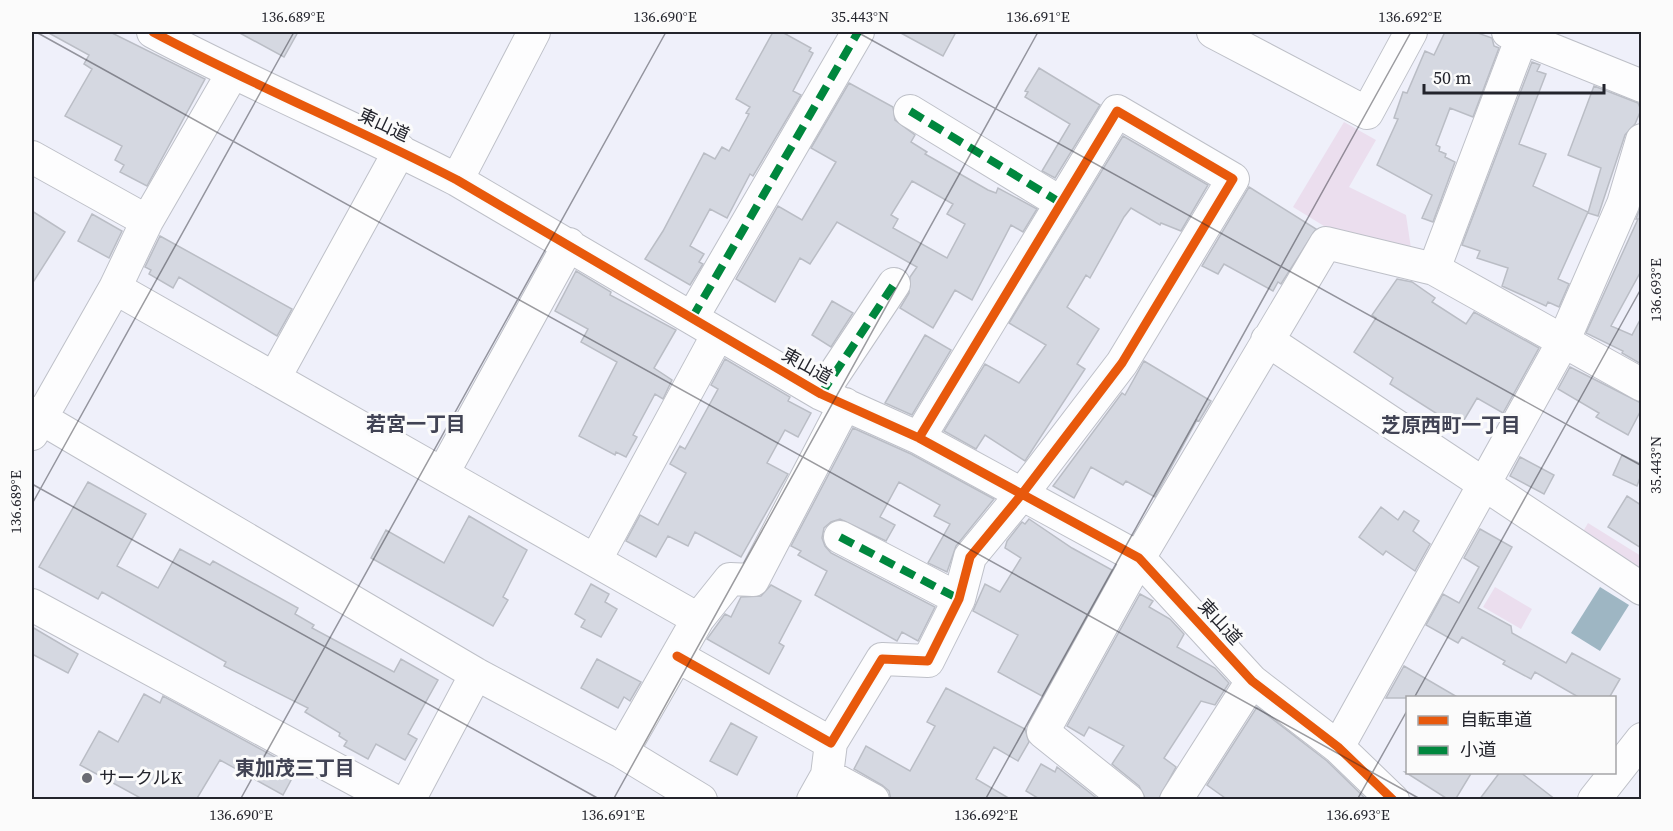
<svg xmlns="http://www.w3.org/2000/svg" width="1673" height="831" font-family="'Source Serif 4','Noto Sans JP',serif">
<rect width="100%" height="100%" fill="#eff0fa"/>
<path fill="#ebdeee" d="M1344,122l32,18 -27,47 57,28 6,40 -75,-21 -44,-27z
M1588,523l53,33v20l-60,-41z
M1495,587l37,22 -11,20 -38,-22z"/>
<path fill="#9eb6c3" d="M1600,587l29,18 -29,46 -29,-18z"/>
<path fill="#d5d8e1" stroke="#babdc5" stroke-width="1.5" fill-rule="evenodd" d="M47,32h63l95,47 -58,107 -27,-14 4,-7 -9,-5 7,-14 -57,-30 27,-47 -8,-5 5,-9z
M238,32h60l-14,25z
M773,32h9l29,16 -2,3 4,2 -20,38 8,4 -48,81 -3,-2 -23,44 -17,-9 -20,37 14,8 -5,8 4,2 -13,21 -45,-26 18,-28 41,-78 11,6 7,-12 7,4 20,-37 -3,-1 4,-6 -14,-8z
M899,32h57l-13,24z
M1445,32h30l17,6 2,8 5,2 -26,69 -23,-9 -14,37 4,2 -1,4 7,3 -1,3 10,5 -22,60 -11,-4 10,-23 -55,-30 21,-46 -4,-1 9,-26 4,1 18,-42 9,4z
M1532,62l8,3 -3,6 9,3 -27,70 27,10 -13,32 55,26 -30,67 11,5 -10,23 -11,-5 -2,4 -44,-20 6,-18 -31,-10 3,-7 -18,-6z
M1039,68l61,37 -45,73 -13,-7 28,-47 -45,-27 3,-5 -3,-1z
M849,83l44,24 2,13 20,15 -4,7 16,10 -2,2 63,36 8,3 2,-5 39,21 -14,23 -12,-7 -39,75 -17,-10 -22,38 -33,-20 9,-15 1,-16 7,-10 -80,-45 -27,42 -10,-6 -25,44 -39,-23 42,-73 24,14 34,-58 -25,-14zM912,181l41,23 -6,10 18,10 -18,34 -54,-30 5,-9 -7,-4z
M1594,86l44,17 3,7 -6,14 -10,11 -27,81 -10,-3 13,-45 -33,-13z
M1123,136l85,49 -27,46 -20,-8 -1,2 -29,-17 -7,9 -34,61 -4,-3 -19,32 32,22 -22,35 8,5 -60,92 -40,-26 -9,14 -32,-18 41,-67 34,19 27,-38 -37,-22z
M1249,187l67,42 -35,55 -3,-2 -5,9 -49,-27 -6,10 -16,-8z
M1641,205v66l-30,55 21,9 9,-17v46l-19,-11 1,-2 -37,-18 52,-114h-2z
M32,211l33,21 -33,52z
M92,214l30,17 -13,27 -31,-17z
M160,236l132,73 -15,27 -98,-59 -6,11 -24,-14 2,-4 -6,-3z
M576,271l35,21 -1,3 66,35 -22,38 18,12 -9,19 -8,-5 -22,41 4,2 -11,20 -10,-5 -1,3 -36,-19 38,-74 -36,-20 7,-13 -33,-18z
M1397,279l15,3 23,16 -3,4 34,22 8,-12 65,36 -36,65 -26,-15 -20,34 -21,-11 3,-6 -49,-31 3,-6 -39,-26 22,-34 -4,-3z
M832,301l21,12 -22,34 -19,-12z
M925,335l26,15 -39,65 -27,-12z
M725,359l65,38 -2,4 23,12 -13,24 -13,-7 -18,33 21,11 -47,83 -46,-25 -7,14 -20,-10 -12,21 -30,-16 14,-26 18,10 28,-52 -16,-9 10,-18 5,3 33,-60 -7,-4z
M1144,361l67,40 -12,20 -2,-1 -42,77 -29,-16 -3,4 -32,-18 -17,31 -21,-12 69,-93 3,2z
M1570,367l71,36v7l-13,25 -32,-18 3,-4 -41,-24z
M853,428l58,26 83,45 -38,47 -9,26 -19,-9 22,-39 -16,-8 6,-11 -41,-23 -19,35 15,8 -9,16 -46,-22 -9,3 -7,6 -2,10 3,8 6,7 104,54 -17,34 -16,-9 -5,9 -82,-46 12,-24 -29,-16 3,-4 -10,-5z
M1622,455l19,9v11l-4,11 -24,-11z
M1520,457l34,18 -10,19 -34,-18z
M88,482l58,32 -29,52 41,22 22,-39 30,16 3,-4 85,47 -3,6 19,11 -2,3 82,44 7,-13 37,21 -30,54 9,5 -12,21 -29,-16 -8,15 -24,-13 3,-5 -8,-5 1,-3 -35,-21 3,-4 -84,-42 2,-4 -124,-70 -4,7 -59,-32z
M1627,496l14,9v43l-33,-21z
M1381,507l17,13 6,-9 15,10 -6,10 17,13 -15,27 -29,-20 -3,4 -24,-18z
M469,516l58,34 -24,47 5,3 -15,26 -122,-68 15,-28 58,33z
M1029,519l43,29 40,22 -70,126 -44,-24 20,-37 -45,-24 12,-27 15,8 21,-34 -16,-10 2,-7 15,-19 3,2z
M1480,529l32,18 -34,61 33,18 1,7 54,30 6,-10 48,26 -11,19h-29l-45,-26 -4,7 -28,-15 2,-3 -43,-24 -4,6 -32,-18 17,-31 16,9 20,-36 -15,-9z
M591,584l18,10 -4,8 12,7 -16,28 -20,-10 4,-7 -10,-6z
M771,585l30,16 -22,42 5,3 -15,28 -62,-35 18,-25 6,3 10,-20 20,-1z
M1140,594l13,7 -4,6 21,12 14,15 -7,13 38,21 14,15 -14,22 -14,-4 -37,57 12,9 -18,33h-12l-7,-14 -27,-22 12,-18 -35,-19 -5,9 -17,-10z
M32,627l46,27 -10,19 -36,-19z
M597,659l44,23 -11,19 -6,-4 -6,11 -37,-20z
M1404,666l55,32h-73z
M946,688l79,41 4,13 -11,19 -24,-14 -18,32 36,21h-121l-2,-9 -7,-6 -28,-16 12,-23 44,25 25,-45 -8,-4z
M144,694l16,9 3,-7 134,73 -14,26 -63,-35 -24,40h-52l-64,-35 19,-34 19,11z
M1257,707l70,54 40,39h-139l-21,-15z
M731,723l26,14 -20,38 -27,-14z
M1041,764l14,8 2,-5 42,33h-58l-15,-9z
M1405,772h67l-17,28h-6z
M1500,772h20l36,28h-77z"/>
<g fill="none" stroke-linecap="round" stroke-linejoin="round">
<defs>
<path id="minor" d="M153,32c99,53 204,96 304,148l364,214 98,44 220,120 113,123 86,66 55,53
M1213,32l154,81 44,-81
M1508,32l134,54
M910,111l151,92
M32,157l115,64
M457,180l77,-148
M1434,269l88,-232
M115,288l583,331 -76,133
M692,318l166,-286
M1267,340l375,249
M275,377l125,-227
M821,394l73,-110
M32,413l444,261 146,78 79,48
M32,434l83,-146 32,-67 85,-147
M443,473l126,-229
M840,537l119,62
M596,559l122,-225
M32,605l361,195
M698,619l32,-40 23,1 92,-176
M677,656l154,87 51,-84 46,2 31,-62 11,-42 52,-63 100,-131 111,-184 -116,-68 -198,327
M831,743l-4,32 46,25
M1338,747l225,-405 60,-138 19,-64
M409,800l67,-126
M813,800l14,-25
M1128,800l-85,-68 96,-174 187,-315 108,26 208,116
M1176,800l76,-119
M1594,800l48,-61"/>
</defs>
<use href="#minor" stroke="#bec0c8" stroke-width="34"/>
<use href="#minor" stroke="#fdfdfe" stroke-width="32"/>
<path stroke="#00873e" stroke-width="8" stroke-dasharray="15 8" stroke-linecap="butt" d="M910,111l151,92
M692,318l166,-286
M821,394l73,-110
M840,537l119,62"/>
<defs>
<path id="cycleway" d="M153,32c99,53 204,96 304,148l364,214 98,44 220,120 113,123 86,66 55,53
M677,656l154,87 51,-84 46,2 31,-62 11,-42 52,-63 100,-131 111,-184 -116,-68 -198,327"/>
</defs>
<use href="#cycleway" stroke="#fbfbfb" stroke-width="13"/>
<use href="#cycleway" stroke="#e8590c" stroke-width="9"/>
</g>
<path fill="none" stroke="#23242c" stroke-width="1.5" stroke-opacity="0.45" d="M36,32l1386,768M857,32l785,434M32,484l569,316M32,504l262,-472M1414,698l228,-411M240,800l426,-768M613,800l425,-768M985,800l426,-768M1357,800l51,-91"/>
<circle fill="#6a6b74" stroke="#fbfbfb" stroke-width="2" cx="87" cy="778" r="6"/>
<g text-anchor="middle" stroke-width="6" stroke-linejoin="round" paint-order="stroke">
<g font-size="18" fill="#23242c" stroke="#fbfbfb">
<text transform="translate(384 125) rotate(25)" y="6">東山道</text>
<text transform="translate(807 366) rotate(29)" y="6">東山道</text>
<text transform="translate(1220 622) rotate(47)" y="6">東山道</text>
</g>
<g font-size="18" fill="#23242c" stroke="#fbfbfb" text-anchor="start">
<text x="99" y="784">サークルK</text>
</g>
<g font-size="20" font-weight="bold" fill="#414354" stroke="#fbfbfb">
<text x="416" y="431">若宮一丁目</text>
<text x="1451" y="432">芝原西町一丁目</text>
<text x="295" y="775">東加茂三丁目</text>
</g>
</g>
<rect width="1673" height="831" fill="none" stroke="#fbfbfb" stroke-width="66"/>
<rect x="1406" y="696" width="210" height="78" fill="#fbfbfb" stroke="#a5a5a8" stroke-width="1.5"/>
<rect x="1418" y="716" width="30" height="9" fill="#e8590c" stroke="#a5a5a8" stroke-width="1.5"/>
<text x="1460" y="726" font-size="18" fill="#23242c">自転車道</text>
<rect x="1418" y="746" width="30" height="9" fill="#00873e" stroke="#a5a5a8" stroke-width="1.5"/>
<text x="1460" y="756" font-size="18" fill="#23242c">小道</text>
<path d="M1424 84v9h180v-9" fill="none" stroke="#23242c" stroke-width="3"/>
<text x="1433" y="84" font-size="18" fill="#23242c" stroke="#fbfbfb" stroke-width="4.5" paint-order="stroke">50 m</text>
<rect x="33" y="33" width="1607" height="765" fill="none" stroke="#23242c" stroke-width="2"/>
<g font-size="15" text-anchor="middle" fill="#23242c">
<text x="293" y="22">136.689°E</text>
<text x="665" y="22">136.690°E</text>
<text x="860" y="22">35.443°N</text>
<text x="1038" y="22">136.691°E</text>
<text x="1410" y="22">136.692°E</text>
<text transform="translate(1656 290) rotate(-90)" y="5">136.693°E</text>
<text transform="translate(1656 465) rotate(-90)" y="5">35.443°N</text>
<text transform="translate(16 502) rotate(-90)" y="5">136.689°E</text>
<text x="241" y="820">136.690°E</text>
<text x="613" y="820">136.691°E</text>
<text x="986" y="820">136.692°E</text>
<text x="1358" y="820">136.693°E</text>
</g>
</svg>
